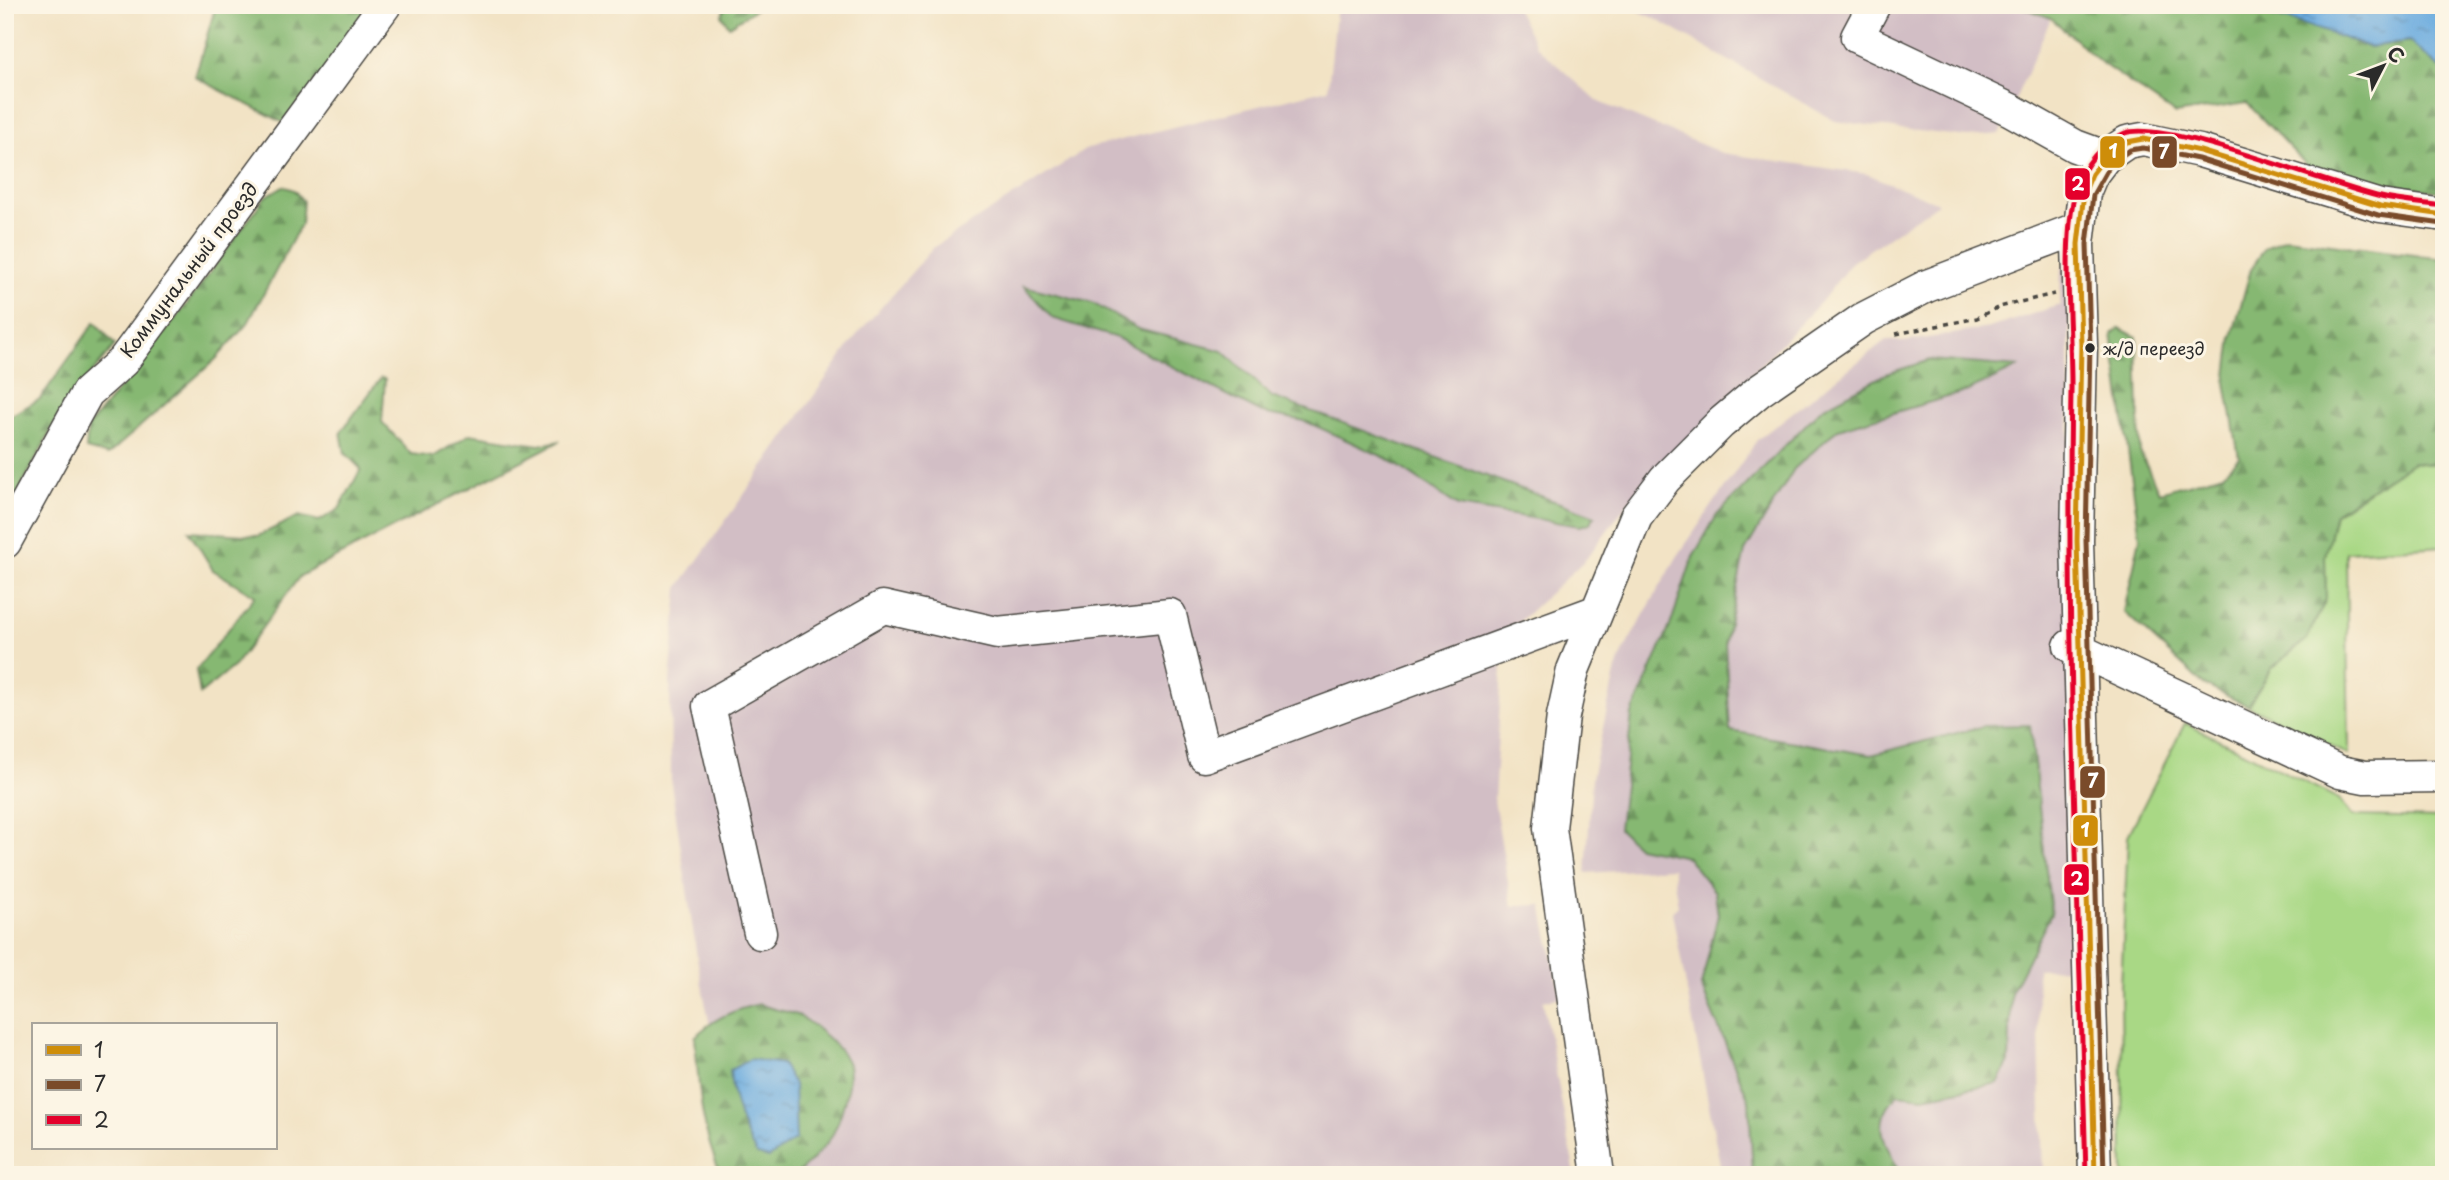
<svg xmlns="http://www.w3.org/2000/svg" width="2449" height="1180" font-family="'Playpen Sans',sans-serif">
<defs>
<pattern id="forest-firs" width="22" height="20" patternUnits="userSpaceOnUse" patternTransform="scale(1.75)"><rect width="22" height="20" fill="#86b872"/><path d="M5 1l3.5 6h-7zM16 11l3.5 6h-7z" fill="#6e965e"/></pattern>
<pattern id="water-ripples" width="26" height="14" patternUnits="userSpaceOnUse" patternTransform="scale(1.75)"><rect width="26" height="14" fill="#6cacdf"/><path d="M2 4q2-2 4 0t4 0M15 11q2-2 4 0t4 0" fill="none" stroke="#598cb5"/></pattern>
</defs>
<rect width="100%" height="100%" fill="#fcf5e5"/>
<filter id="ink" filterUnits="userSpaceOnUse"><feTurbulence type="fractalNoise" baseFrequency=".0143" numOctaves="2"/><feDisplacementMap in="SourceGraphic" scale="14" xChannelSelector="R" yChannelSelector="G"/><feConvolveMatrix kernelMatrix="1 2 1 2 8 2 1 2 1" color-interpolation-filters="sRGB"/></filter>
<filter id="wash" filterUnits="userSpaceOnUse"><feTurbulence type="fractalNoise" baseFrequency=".00686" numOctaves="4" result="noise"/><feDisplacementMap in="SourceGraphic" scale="28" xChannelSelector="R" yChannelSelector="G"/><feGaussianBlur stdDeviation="1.57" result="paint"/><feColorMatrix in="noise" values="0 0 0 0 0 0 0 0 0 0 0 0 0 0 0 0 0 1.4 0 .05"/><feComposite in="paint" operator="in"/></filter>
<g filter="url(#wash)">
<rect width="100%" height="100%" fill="#f2e3c5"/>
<path fill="#d2bec5" d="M1337,5h178l21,41 61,55 125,52 145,21 71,29 -86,59 -31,40 -194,202 -41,55 -82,77 -10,164 18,106 30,-1 19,92 -18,4 32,174h-837l-40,-211 -27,-181 -1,-101 8,-94 178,-252 78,-89 154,-99 240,-59z
M1623,5h394l34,13 -51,116 -32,3 -133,-16 -183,-104z
M2073,262l-4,81 1,625 -33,1 6,206h-321l-50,-263 6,-6 -6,-38 -86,5 6,-95 23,-105 10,-25 52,-91 80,-117 129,-100 18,2 85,-14 71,-23 1,-37z"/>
<path fill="#a9d885" stroke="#6a8258" stroke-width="2" d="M2413,462l31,4v80l-98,6 3,203 -101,-49 24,-38 35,-29 19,-40 -1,-43 10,-42z
M2185,723l154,76 13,17 92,2v357h-321l-2,-188 7,-151z"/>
<path fill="url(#forest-firs)" stroke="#58724e" stroke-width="2" d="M216,5h159l-91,118 -89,-46z
M725,5h37l-33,21 -7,-10z
M2017,5h209l71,16 72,26 40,-6 31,27 4,-1v125l-129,-18 -68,-71 -72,11 -72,-50 -52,-46z
M283,186l11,4 9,11 -2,23 -53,99 -32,36 -108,96 -22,-6 2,-22 94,-116 83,-114z
M2286,238l158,21v207l-31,-4 -78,51 -10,43 1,43 -19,40 -35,29 -24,38 -44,-21 -80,-73 16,-74 -28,-204 7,-6 18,9 3,115 19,40 64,-18 16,-17 -13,-74 6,-46 19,-68 14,-21z
M1024,286l68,17 46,26 85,22 49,46 323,119 -5,7 -10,3 -122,-20 -70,-47 -83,-38 -43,-8 -145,-75 -65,-20z
M95,322l20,23 -53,65 -57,107v-91l5,-10 30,-17z
M1930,360l89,7 -51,24 -130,38 -44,40 -49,82 -20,90 5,90 141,24 113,-29 46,-1 21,189 -40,79 -2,69 -11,21 -75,14 -25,-3c-29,30 -12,47 2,81h-147l-4,-75 -48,-114 17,-71 -3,-23 -28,-35 -49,-10 -19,-18 13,-115 38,-88 23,-69 24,-42 105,-107 64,-34z
M381,378l4,1 -3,43 29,32 22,3 37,-23 69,11 21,-4 -260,135 -65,89 -35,29 -4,-24 59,-74 -42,-26 -24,-39 69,5 41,-20 20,5 20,-12 22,-40 -16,-16 -4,-21z
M760,1004c13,7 28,6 41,13 14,9 39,29 46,45 7,16 -8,63 -17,77 -10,14 -22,25 -34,36h-75c-21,-48 -22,-87 -26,-138 18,-19 40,-28 65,-33z"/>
<path fill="url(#water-ripples)" stroke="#4c6c85" stroke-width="2" d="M2226,5h218v62l-4,1 -31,-27 -40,6 -72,-25z
M750,1059l32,5 12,20 2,55 -27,19 -12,-3c-14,-23 -26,-58 -27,-85z"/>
</g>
<g filter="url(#ink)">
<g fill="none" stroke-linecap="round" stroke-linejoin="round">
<defs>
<path id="minor" d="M1874,5l-17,32 154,73 64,36 30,11
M5,542l82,-149 36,-32 262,-356
M2070,646l270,126 25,5 79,-1
M760,933l-51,-227 174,-99 114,26 173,-18 34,141 391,-144
M1598,1175l-48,-347 13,-112 10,-46 63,-153 29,-38 56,-56 38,-32 104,-72 64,-33 152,-58
M2095,1175l-18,-634 4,-196 -3,-101 6,-51 8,-19 13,-17 22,-15 16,-3 57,12 180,55 64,9"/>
</defs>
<use href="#minor" stroke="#494742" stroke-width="35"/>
<path stroke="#494742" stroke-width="3.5" stroke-dasharray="5 5" stroke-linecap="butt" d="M1896,334l81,-16 22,-11 55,-13"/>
<use href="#minor" stroke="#fff" stroke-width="32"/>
<defs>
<path id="bus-1" d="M2095,1175l-18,-634 4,-196 -3,-101 6,-51 8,-19 13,-17 22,-15 16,-3 57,12 180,55 64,9"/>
<path id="bus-2" d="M2104,1175l-18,-634 4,-196 -3,-101 6,-49 18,-32 19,-13 13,-2 55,11 180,56 65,9"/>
<path id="bus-3" d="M2086,1175c-7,-261 -20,-522 -15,-783 1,-58 -10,-151 5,-203 7,-23 26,-47 49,-56 42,-14 205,53 256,64 21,5 42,6 63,9"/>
</defs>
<use href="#bus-1" stroke="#fcf5e5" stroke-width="10"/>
<use href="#bus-2" stroke="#fcf5e5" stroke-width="10"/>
<use href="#bus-3" stroke="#fcf5e5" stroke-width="10"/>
<use href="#bus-1" stroke="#ce8d09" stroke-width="5"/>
<use href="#bus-2" stroke="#7a4b2a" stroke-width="5"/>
<use href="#bus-3" stroke="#e4002b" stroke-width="5"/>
</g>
</g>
<circle fill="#2b2b2b" stroke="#fcf5e5" stroke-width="2.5" cx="2090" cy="348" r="6"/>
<g text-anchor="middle" stroke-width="6" stroke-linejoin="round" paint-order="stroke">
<g font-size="17" fill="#2b2b2b" stroke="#fcf5e5" text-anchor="start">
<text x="2103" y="355">ж/д переезд</text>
</g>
<g font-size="19" fill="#2b2b2b" stroke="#fcf5e5">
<text transform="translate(189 270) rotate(-53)" y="7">Коммунальный проезд</text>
</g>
</g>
<g stroke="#fcf5e5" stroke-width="2.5">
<rect x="2099" y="135" width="27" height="34" rx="7" fill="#ce8d09"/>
<rect x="2151" y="135" width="27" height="34" rx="7" fill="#7a4b2a"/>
<rect x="2064" y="167" width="27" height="34" rx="7" fill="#e4002b"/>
<rect x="2079" y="765" width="27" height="34" rx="7" fill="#7a4b2a"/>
<rect x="2072" y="814" width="27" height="33" rx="7" fill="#ce8d09"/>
<rect x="2063" y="863" width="27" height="33" rx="7" fill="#e4002b"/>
</g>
<g font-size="19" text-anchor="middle" font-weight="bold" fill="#fff">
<text x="2113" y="158">1</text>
<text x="2164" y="159">7</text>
<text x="2078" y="191">2</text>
<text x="2093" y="788">7</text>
<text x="2085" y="837">1</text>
<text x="2077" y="886">2</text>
</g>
<rect width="2449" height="1180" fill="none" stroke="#fcf5e5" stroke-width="28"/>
<rect x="32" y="1023" width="245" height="126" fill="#fcf5e5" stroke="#a8a49b" stroke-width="2"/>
<rect x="46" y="1045" width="35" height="10" fill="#ce8d09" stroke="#a8a49b" stroke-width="2"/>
<text x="94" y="1058" font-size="21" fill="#2b2b2b">1</text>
<rect x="46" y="1080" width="35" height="10" fill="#7a4b2a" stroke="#a8a49b" stroke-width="2"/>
<text x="94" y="1092" font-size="21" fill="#2b2b2b">7</text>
<rect x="46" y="1115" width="35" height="10" fill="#e4002b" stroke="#a8a49b" stroke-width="2"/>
<text x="94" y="1128" font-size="21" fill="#2b2b2b">2</text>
<g transform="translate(2383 66) rotate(48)" stroke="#fcf5e5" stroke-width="5" paint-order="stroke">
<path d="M0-5L12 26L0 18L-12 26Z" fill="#2b2b2b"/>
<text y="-10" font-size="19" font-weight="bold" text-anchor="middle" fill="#2b2b2b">С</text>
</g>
</svg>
